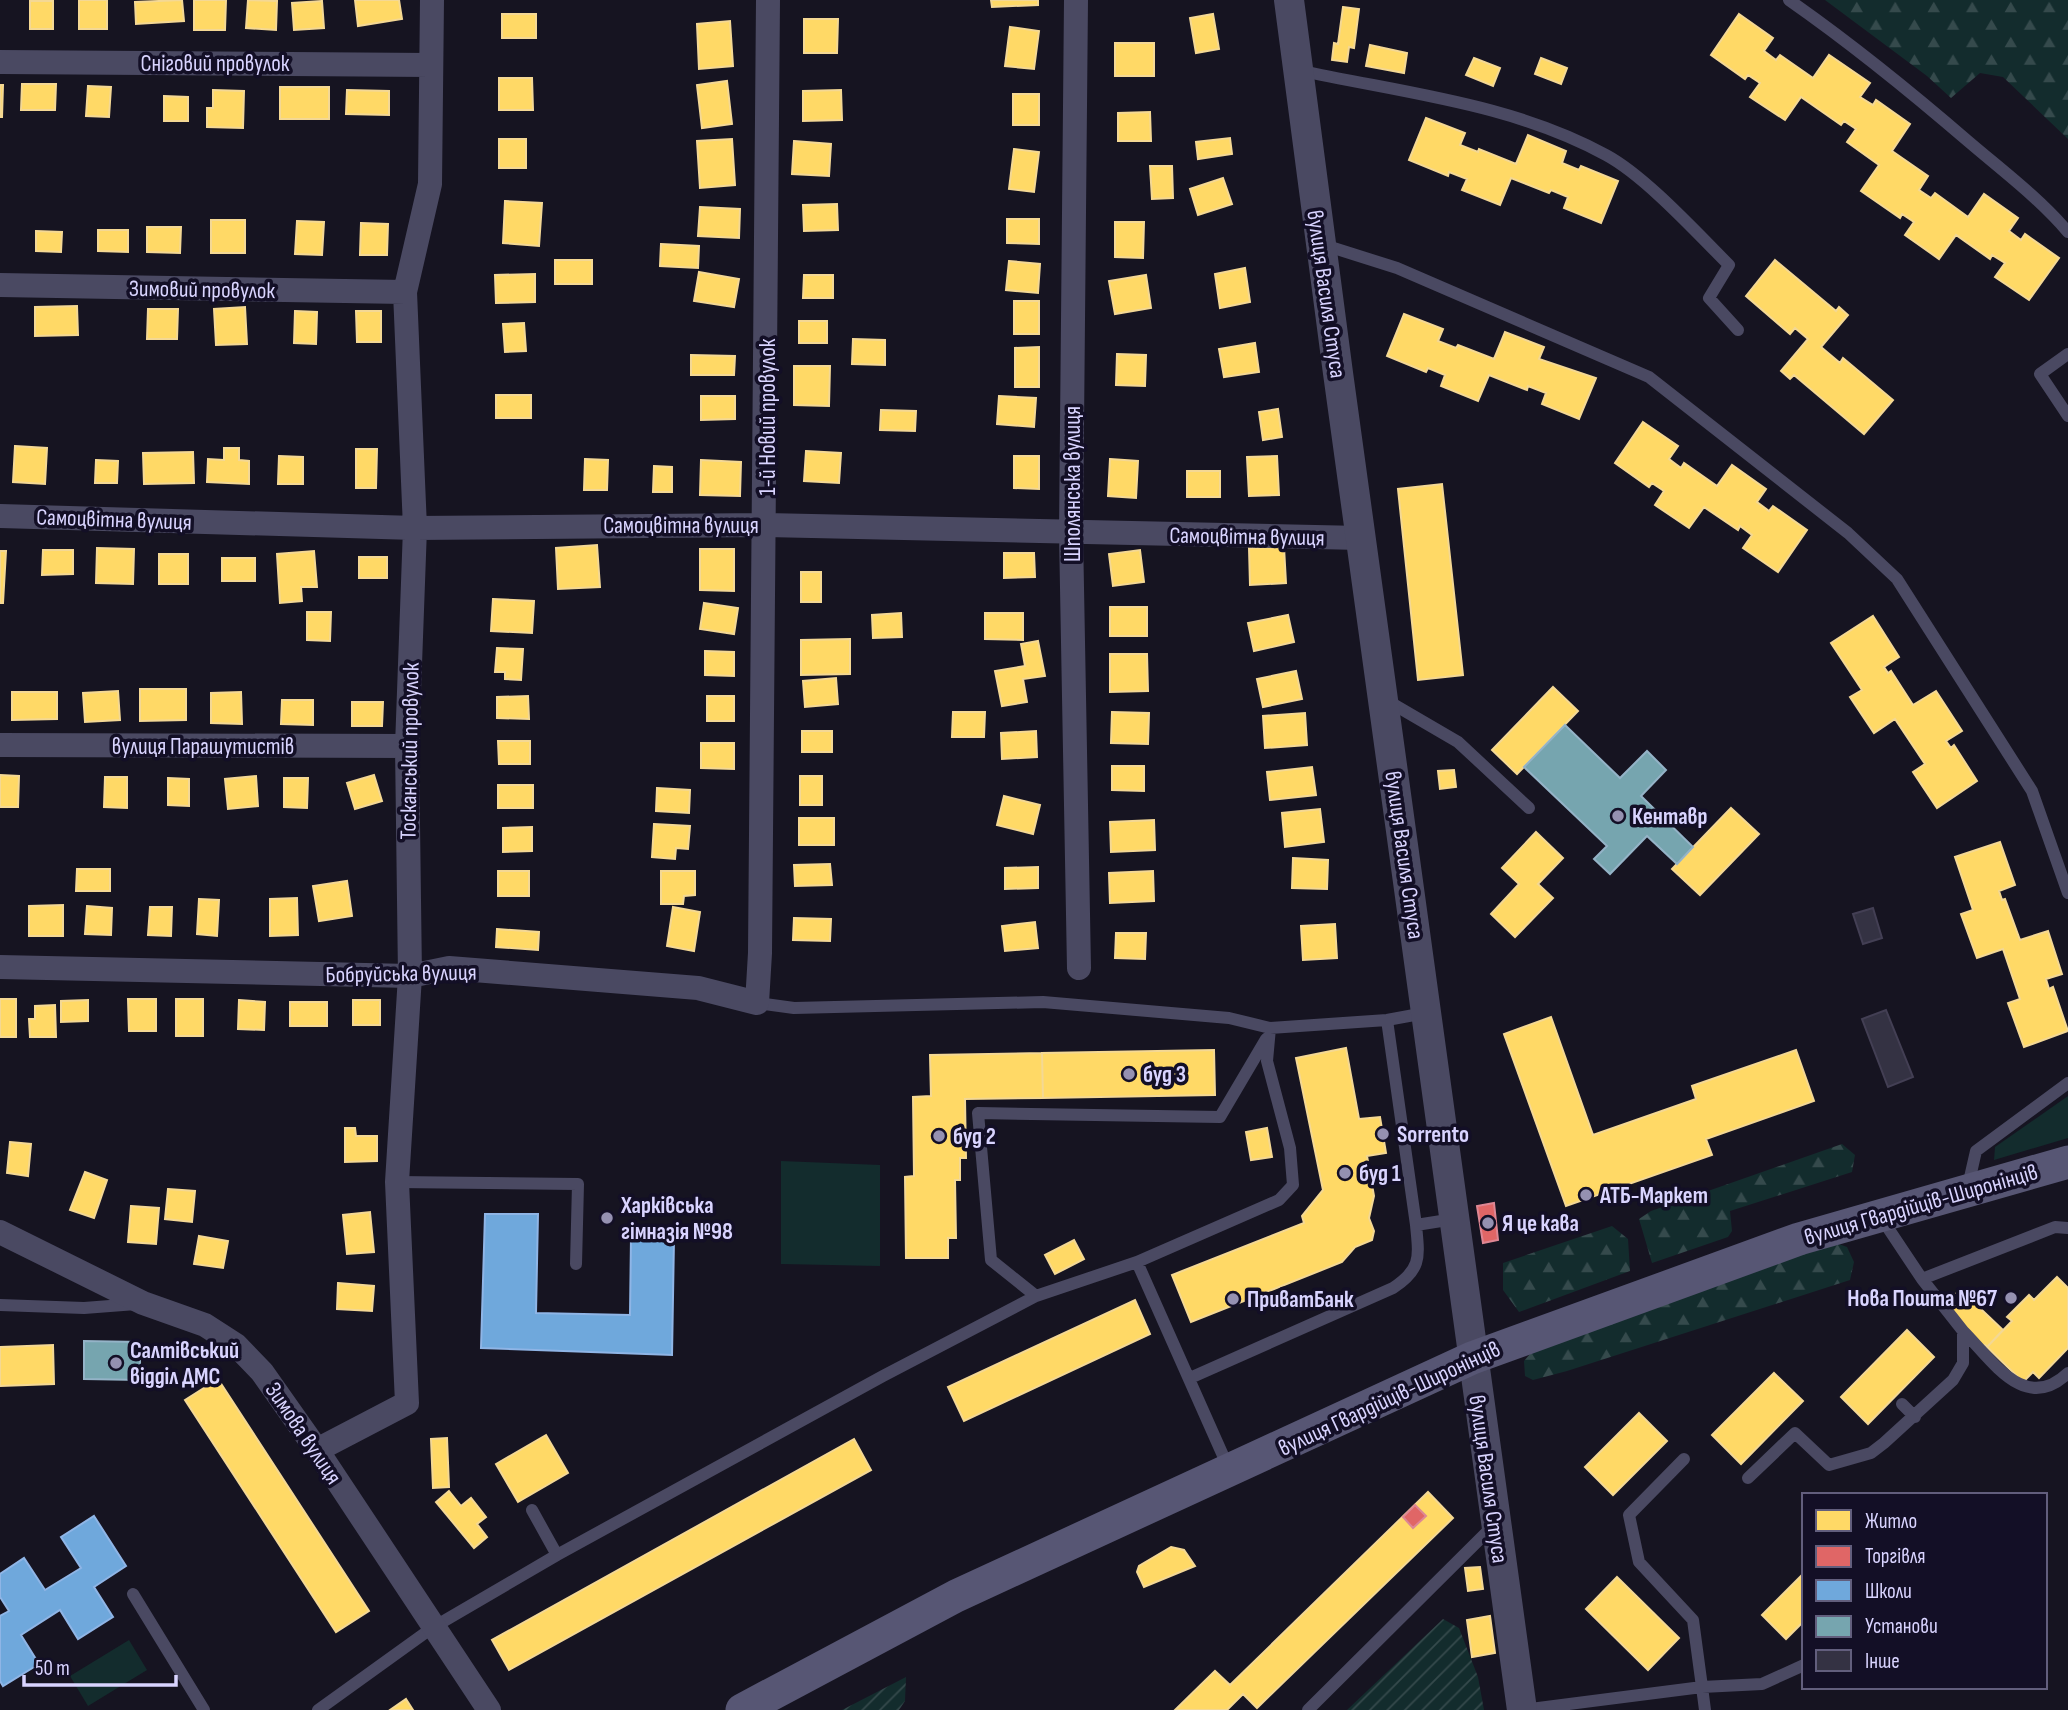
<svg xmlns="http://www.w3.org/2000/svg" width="2068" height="1710" font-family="'Sofia Sans Condensed',sans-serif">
<defs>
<pattern id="forest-firs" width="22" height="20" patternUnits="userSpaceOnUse" patternTransform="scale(1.75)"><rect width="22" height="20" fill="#132c2d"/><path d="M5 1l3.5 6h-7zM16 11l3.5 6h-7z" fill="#354a4c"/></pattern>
<pattern id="garden-furrows" width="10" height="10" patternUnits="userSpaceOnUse" patternTransform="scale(1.75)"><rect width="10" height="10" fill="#132c2d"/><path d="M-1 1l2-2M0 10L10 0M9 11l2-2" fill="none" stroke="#354a4c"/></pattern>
</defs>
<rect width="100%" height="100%" fill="#161421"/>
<path fill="#132c2d" d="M2068,1096v42l-74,22 1,-13z
M781,1161l99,4v101l-99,-2z
M129,1640l18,30 -59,36 -18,-30z"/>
<path fill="url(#forest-firs)" d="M1825,0h243v139l-65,-62 -23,-4 -29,25 -24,-22z
M1842,1144l13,11 -3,17 -122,39 2,20 -4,6 -76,26 -13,-44 12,-8z
M1612,1226l16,13 2,32 -111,41 -16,-22v-27z
M1833,1242l14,5 7,15 -4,18 -283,91 -34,9 -8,-4 -1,-15 12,-14z"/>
<path fill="url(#garden-furrows)" d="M1443,1619l16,9 19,49 6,33h-137z
M906,1677l-1,24 -6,9h-57z"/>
<path fill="#ffd966" stroke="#f4d894" stroke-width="2" d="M79,0h28v29h-28z
M182,0l2,21 -48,3 -1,-22z
M194,0h32l-1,30h-31z
M248,0l29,1 -1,29 -30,-2z
M355,0h44l3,19 -44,7z
M991,0h47v5l-46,2z
M30,1h23v28h-23z
M322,1l2,27 -30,2 -2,-27z
M1343,7l16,2 -5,39 -5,-1 -2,15 -15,-2 2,-17 4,1z
M502,14h34v24h-34z
M1213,14l6,35 -23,4 -6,-35z
M1739,14l34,24 -9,13 12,9 4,-5 33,23 16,-23 41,28 -10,14 13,8 3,-5 34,24 -18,27 36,25 -9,14 12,8 4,-5 33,24 16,-23 34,24 -9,13 12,9 4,-6 34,24 -30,42 -34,-23 10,-14 -13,-8 -2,4 -34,-24 -17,24 -34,-24 9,-13 -12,-8 -2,4 -39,-27 18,-26 -32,-23 9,-13 -12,-8 -3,4 -40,-28 -16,23 -35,-23 10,-14 -12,-8 -3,4 -34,-24z
M804,19h34l-1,34h-33z
M730,21l3,45 -34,3 -2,-45z
M1010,27l29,4 -5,38 -29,-3z
M1115,43h39v33h-39z
M1370,45l37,8 -3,20 -38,-7z
M1474,58l26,10 -7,18 -27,-11z
M1541,58l26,10 -6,16 -26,-10z
M499,78h33l1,32h-34z
M727,81l5,43 -30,4 -5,-43z
M22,84h34l-1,26h-34z
M0,85h3l-1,32h-2z
M88,86l23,1 -2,30 -23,-1z
M280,87h49v32h-49z
M213,90l31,1 -1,37 -36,-1v-19h6z
M347,90l42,1v24l-43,-1z
M841,90l1,30 -39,1v-30z
M1013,94h26v31h-26z
M164,96l24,1v24h-24z
M1150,112l1,29h-33v-28z
M1426,118l39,15 -5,12 18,7 1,-3 37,15 12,-29 38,16 -4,12 17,7 2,-4 37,15 -17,42 -37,-15 4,-11 -17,-7 -2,3 -38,-15 -11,27 -38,-15 5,-11 -18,-7 -1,4 -39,-16z
M1230,138l2,16 -34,5 -2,-17z
M499,139h27v29h-27z
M732,139l3,46 -35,3 -3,-47z
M794,141l37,3 -2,32 -37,-2z
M1014,149l25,3 -5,40 -25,-3z
M1150,166h22l1,32 -21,1z
M1223,178l9,26 -34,11 -8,-26z
M505,201l37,2 -3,43 -36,-3z
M837,204l1,26 -34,1 -1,-26z
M700,207l40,2 -1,29 -41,-2z
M1007,219h32v25l-32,-1z
M211,220h34v33h-34z
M297,221l27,1 -2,33 -27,-1z
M1115,222h29l-1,36 -28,-1z
M361,223l27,1 -1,31h-27z
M147,227h34l-1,26 -33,-1z
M98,230h30v22l-30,-1z
M36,231l26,1 -1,20 -25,-1z
M661,244l38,2 -1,22 -38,-2z
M555,260h37v24h-37z
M1775,260l61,51 3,-4 9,8 -27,32 19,16 3,-5 50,42 -29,34 -70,-59 -4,4 -9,-8 27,-32 -13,-11 -5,6 -44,-38z
M1009,261l31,3 -2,29 -32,-3z
M1245,268l5,34 -30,6 -5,-34z
M699,272l40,7 -5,28 -40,-6z
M535,274v28l-39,1 -1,-28z
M804,275h29v23h-30z
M1146,275l5,33 -36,6 -6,-33z
M1014,301h25v33h-25z
M77,306l1,29 -43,1v-29z
M245,307l2,37 -31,1 -2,-36z
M148,309h30l-1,30h-30z
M295,311l22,1 -1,32 -22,-1z
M356,311h25v31h-24z
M1404,314l39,15 -5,12 18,7 2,-3 36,14 11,-27 39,15 -5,12 57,19 -17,41 -37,-15 4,-11 -18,-7 -1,4 -38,-15 -11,26 -37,-15 4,-11 -17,-7 -2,4 -39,-16z
M799,321h28v22h-28z
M524,323l2,28 -21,1 -2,-28z
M853,339l32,1v25l-33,-1z
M1255,343l4,29 -35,5 -5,-28z
M1039,347v40h-24v-39z
M1117,354l29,1 -1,31 -29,-1z
M691,355l44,1 -1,19h-43z
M794,366h36l-1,40 -35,-1z
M496,395h35v23h-35z
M701,396h34v23l-34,1z
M999,396l37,2 -2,29 -37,-3z
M1278,409l4,28 -19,3 -4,-28z
M881,410l35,1 -1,20 -35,-1z
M1643,422l35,24 -9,13 12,9 3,-5 33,23 15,-21 34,24 -9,13 12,9 4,-5 34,24 -29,42 -35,-24 9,-13 -12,-9 -2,4 -34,-23 -15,21 -34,-23 9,-14 -12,-8 -3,4 -34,-24z
M15,446l32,2 -2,36 -32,-2z
M224,448h15v12l10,1v23l-42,-2 1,-23 16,1z
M356,449h21l-1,39h-20z
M806,451l35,2 -2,30 -35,-2z
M193,452l1,31 -50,1 -1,-31z
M279,456l24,1v27h-25z
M1014,456h25v33l-25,-1z
M1277,456l2,39 -30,1 -2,-39z
M585,459l23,1 -1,30h-23z
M1110,459l28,2 -2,37 -28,-2z
M96,460l22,1 -1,22h-22z
M701,460l40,2 -1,34 -40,-1z
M654,466l18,1v25h-19z
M1187,471h33v26h-33z
M1442,484l21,191 -45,5 -20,-191z
M597,545l3,42 -42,2 -2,-41z
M1284,547l2,36 -36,2 -1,-37z
M97,548l37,1 -1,35 -37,-1z
M700,549h34v42l-34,-1z
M43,550h30v24l-31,1z
M1140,550l4,32 -31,4 -4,-32z
M0,551h6l-3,52h-3z
M314,551l3,36h-16l1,14 -22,2 -3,-49z
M1004,553h30l1,24 -31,1z
M159,554h29v30h-29z
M359,557h28v21h-28z
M222,558h33v23h-33z
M801,572h20v30h-20z
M493,599l41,2 -2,32 -41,-2z
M704,603l34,5 -4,26 -34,-5z
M1110,607h37v29h-37z
M307,612h24l-1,29 -23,-1z
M901,613l1,24 -29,1 -1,-23z
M985,613h38v27l-38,-1z
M1288,615l6,27 -40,9 -6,-28z
M1873,616l26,41 -15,10 4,6 3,-2 22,34 23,-14 26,40 -16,10 5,7 3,-3 23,36 -40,27 -24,-36 12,-8 -30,-45 -21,14 -24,-36 12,-7 -31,-47z
M850,639v35l-49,1v-35z
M1038,641l7,35 -22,3 4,23 -25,4 -7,-35 30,-5 -4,-22z
M497,648l26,1 -2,31 -16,-1v-7h-10z
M705,651l29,1v24l-29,-1z
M1110,654h37l1,37 -38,1z
M1296,671l6,28 -39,8 -6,-28z
M836,678l2,26 -33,3 -2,-26z
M1553,687l25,24 -61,63 -25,-24z
M140,689h46v31l-46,1z
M118,691l2,29 -35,2 -2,-29z
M12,692h45v27l-45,1z
M241,692l1,32 -31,-1v-30z
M528,696l1,23 -32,-1v-21z
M707,696h27v25h-27z
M282,700h31v25l-32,-1z
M352,702h31l-1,24h-30z
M953,712h32l-1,25h-32z
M1112,712l37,1 -1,31 -37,-1z
M1305,713l2,32 -42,3 -2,-32z
M802,731h30v21h-30z
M1036,731l1,26 -35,2 -1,-26z
M498,741h32v23h-31z
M701,743h33v26l-33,-1z
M1112,766h32v25l-32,-1z
M1312,767l4,28 -46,5 -3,-28z
M1454,770l2,17 -16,2 -2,-18z
M0,775l19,1 -1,31h-18z
M374,775l8,26 -27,8 -8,-26z
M256,776l2,30 -30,3 -3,-30z
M800,776h22v29h-22z
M105,777h22v31l-23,-1z
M168,778l21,1v27l-21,-1z
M284,778h24l-1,30 -23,-1z
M498,785h35v23h-35z
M657,788l33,2 -1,23 -33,-2z
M1004,796l36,9 -7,29 -36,-9z
M1731,808l28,26 -59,61 -28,-26z
M1320,809l4,33 -39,5 -3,-34z
M799,818h35v27h-35z
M1154,820l1,30 -44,2 -1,-30z
M654,824l36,2 -2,23 -12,-1 -1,11 -23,-2z
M532,827v24l-29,1v-24z
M1536,832l27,26 -25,26 15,14 -38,39 -24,-23 28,-30 -17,-16z
M2000,842l15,43 -16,6 3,9 3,-1 15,41 28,-9 14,43 -16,5 3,10 4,-2 15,44 -44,16 -16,-44 12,-4 -17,-50 -26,9 -16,-44 12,-4 -18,-53z
M1293,858l35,2 -1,29 -35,-1z
M830,864l2,21 -37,1 -1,-21z
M1038,867v21l-33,1v-21z
M77,869h33v22h-34z
M498,871h31v25h-31z
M661,871h34v24l-11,1 -1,8h-22z
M1153,871l1,30 -44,2 -1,-30z
M347,881l5,35 -33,5 -6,-35z
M297,898l1,37 -28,1v-37z
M199,899l20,1 -2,36 -20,-2z
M63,905v31h-34v-30z
M87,906l25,2 -1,27 -26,-1z
M150,907h22l-1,29 -23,-1z
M673,907l27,5 -6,39 -27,-5z
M794,918l37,1 -1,22 -37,-1z
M1035,922l3,26 -33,3 -3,-25z
M1335,924l2,34 -34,2 -2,-34z
M497,929l42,3 -1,18 -42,-3z
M1116,933h30l-1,26 -30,-1z
M0,999h16v38h-16z
M128,999h28v32h-27z
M176,999h27v37h-27z
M88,1000v21l-27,1v-21z
M239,1000l26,2 -1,28 -26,-1z
M353,1000h27v25h-27z
M290,1002h37v24h-37z
M55,1005l1,32h-26l-1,-18h6v-13z
M1551,1017l42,118 103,-36 -4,-13 104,-36 18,51 -108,38 6,16 -146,51 -62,-172z
M1346,1048l13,71 21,-2 6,36 -19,3 7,40 -5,22 5,13 -2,9 -17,7 -13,15 -151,60 -19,-47 132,-52 -2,-7 21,-26 -27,-132z
M1214,1050l1,45 -172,3 -1,-45z
M1042,1053l1,45 -78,1 1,59h-6v22h-5l1,58h-8v20h-42l-1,-81 9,-1 -1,-79 18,-1 -1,-41z
M345,1128h10l1,8h21v25l-32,1z
M1267,1128l5,29 -21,3 -5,-28z
M10,1142l21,2 -3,32 -21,-3z
M85,1172l22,8 -13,38 -24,-8z
M168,1189l27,2 -3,31 -27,-3z
M131,1206l28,2 -3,36 -28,-2z
M370,1212l4,40 -27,2 -4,-39z
M199,1236l29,5 -5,27 -29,-4z
M1074,1240l10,19 -29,15 -10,-19z
M2057,1277l11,11v60l-29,30 -6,-6 -10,10 -36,-35 25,-26 -5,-4 22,-22 5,5z
M338,1283l36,3 -2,25 -35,-2z
M1963,1292l40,38 -16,17 -2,-2 -3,3 -45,-42 9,-10z
M1135,1300l15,34 -186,87 -16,-34z
M1907,1330l27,27 -66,67 -27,-27z
M53,1345l1,39 -54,2v-39z
M1774,1373l29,28 -62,63 -29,-29z
M218,1379l151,232 -33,21 -151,-232z
M1639,1413l28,28 -54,54 -28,-28z
M546,1435l22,38 -50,29 -22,-38z
M447,1438l2,49 -16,1 -2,-49z
M854,1439l17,31 -362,200 -17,-30z
M449,1491l12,15 10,-8 15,19 -9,7 10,13 -13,11 -38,-46z
M1428,1492l25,26 -196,190 -14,-14 -16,16h-52l40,-39 15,14z
M1171,1547l13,3 11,16 -51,21 -7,-15 2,-6z
M1480,1567l3,22 -15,2 -3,-23z
M1804,1573v48l-18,18 -24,-24z
M1617,1577l62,61 -31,32 -62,-61z
M1490,1616l5,37 -23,4 -5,-37z
M406,1699l7,11h-23z"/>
<path fill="#e06666" stroke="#de8794" stroke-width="2" d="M1494,1203l4,37 -15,3 -6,-37z
M1415,1505l11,11 -13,12 -10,-11z"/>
<path fill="#6fa8dc" stroke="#8fb5e6" stroke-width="2" d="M485,1214h53l-2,99 94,2 1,-77 43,1 -2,116 -191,-7z
M94,1516l32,50 -32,21 19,30 -35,22 -18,-29 -39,25 18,29 -36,22 -3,-5v-65l9,-5 -9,-14v-23l24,-16 21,32 36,-22 -20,-31z"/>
<path fill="#76a5af" stroke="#94b3c7" stroke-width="2" d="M1565,725l55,53 27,-27 19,19 -25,26 52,51 -16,17 -30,-28 -37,38 -16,-15 13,-13 -83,-79z
M84,1341l56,1v38l-56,-1z"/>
<path fill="#343243" stroke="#433f54" stroke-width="2" d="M1873,908l9,30 -19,6 -10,-30z
M1886,1010l27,67 -25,10 -26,-68z"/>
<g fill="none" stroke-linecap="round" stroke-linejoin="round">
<path stroke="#4a4962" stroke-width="12" d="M1789,0c63,44 122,92 180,142 34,29 70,56 99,90
M1298,70c104,23 213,33 308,85 39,21 90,77 123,110l-20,33 29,32
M1321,244l76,24 252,109 199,156 49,46 135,212 36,102
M2068,354l-28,20 28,42
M1386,700l72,42 71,66
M757,1003l37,5 249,-6 186,16 41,10 117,-8 38,-7
M397,1182l181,2 -2,80
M1968,1186l8,-35 92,-68
M1416,1225l38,-6
M1137,1262l92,207
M1922,1279l133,-52 13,1
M1036,1296l-45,-36 -13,-147 242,4 46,-78
M0,1305l84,3 52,-4
M1963,1331c30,30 62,83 105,42
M1190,1378l203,-90c29,-19 26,-31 23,-63l-29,-205
M1902,1404l13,13
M1684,1459l-55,56 10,47 54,58 9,67 60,-3 42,-19
M1748,1478l47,-45 34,32 42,-12 13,-10 69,-63 10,-17v-32l-41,-52 -42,-63
M532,1510l25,45
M133,1594l71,116
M318,1710l114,-82 125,-73 326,-179 153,-80 101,-34 142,-62 14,-15 -3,-37 -23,-87 3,-33
M1308,1710l187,-186
M1522,1710l180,-23 3,23"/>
<path stroke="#4a4962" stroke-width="24" d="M1076,0l-5,533 8,435
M0,62l430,3
M0,285l405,7
M0,516l415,12 351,-3 595,13
M0,745l407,1
M0,967l410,9 39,-8 249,20 59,15 3,-50 8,-953
M0,1232l143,71 62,22 31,20 26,27 55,78 172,260
M317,1450l90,-47 -10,-221 13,-206 -3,-230 8,-218 -10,-236 25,-108 2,-184"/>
<path stroke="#4a4962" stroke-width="30" d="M1289,0l49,373 184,1337"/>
<path stroke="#575674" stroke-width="33" d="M742,1710l214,-114 516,-238 327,-119 269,-77"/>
</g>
<g fill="#9591b1" stroke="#130f26" stroke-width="2.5">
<circle cx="1618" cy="816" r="7"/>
<circle cx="1129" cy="1074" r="7"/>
<circle cx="1383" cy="1134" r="7"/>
<circle cx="939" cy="1136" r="7"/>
<circle cx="1345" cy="1173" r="7"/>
<circle cx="1586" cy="1195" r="7"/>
<circle cx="607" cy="1218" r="7"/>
<circle cx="1488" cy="1223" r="7"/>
<circle cx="2011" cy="1298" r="7"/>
<circle cx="1233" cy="1299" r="7"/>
<circle cx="116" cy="1363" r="7"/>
</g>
<g text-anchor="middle" stroke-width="7" stroke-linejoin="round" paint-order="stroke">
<g font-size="23" fill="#d9d4ff" stroke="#130f26">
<text x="215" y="71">Сніговий провулок</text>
<text transform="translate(202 289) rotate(1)" y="8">Зимовий провулок</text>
<text transform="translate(1327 294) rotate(82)" y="8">вулиця Василя Стуса</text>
<text transform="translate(767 417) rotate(-90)" y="8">1-й Новий провулок</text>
<text transform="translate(1072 484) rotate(-90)" y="8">Шполянська вулиця</text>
<text transform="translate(114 519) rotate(2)" y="8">Самоцвітна вулиця</text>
<text x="681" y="533">Самоцвітна вулиця</text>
<text transform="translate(1247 536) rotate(1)" y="8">Самоцвітна вулиця</text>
<text x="203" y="754">вулиця Парашутистів</text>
<text transform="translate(409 751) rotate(-89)" y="8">Тосканський провулок</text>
<text transform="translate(1405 855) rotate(82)" y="8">вулиця Василя Стуса</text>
<text transform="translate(401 973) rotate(-1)" y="8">Бобруйська вулиця</text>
<text transform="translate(1921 1204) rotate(-16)" y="8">вулиця Гвардійців-Широнінців</text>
<text transform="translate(1389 1398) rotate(-25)" y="8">вулиця Гвардійців-Широнінців</text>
<text transform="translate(304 1433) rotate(56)" y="8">Зимова вулиця</text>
<text transform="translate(1489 1479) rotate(82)" y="8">вулиця Василя Стуса</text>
</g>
<g font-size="23" font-weight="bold" fill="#d9d4ff" stroke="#130f26" text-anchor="start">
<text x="1632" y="824">Кентавр</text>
<text x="1143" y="1082">буд 3</text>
<text x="1397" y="1142">Sorrento</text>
<text x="953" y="1144">буд 2</text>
<text x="1359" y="1181">буд 1</text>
<text x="1600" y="1203">АТБ-Маркет</text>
<text x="621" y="1213">Харківська<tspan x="621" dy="26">гімназія №98</tspan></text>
<text x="1502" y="1231">Я це кава</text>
<text x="1997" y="1306" text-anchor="end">Нова Пошта №67</text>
<text x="1247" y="1307">ПриватБанк</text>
<text x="130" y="1358">Салтівський<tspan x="130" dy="26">відділ ДМС</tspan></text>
</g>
</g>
<rect x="1802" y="1493" width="245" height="196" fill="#130f26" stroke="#625e7d" stroke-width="2"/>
<rect x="1816" y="1510" width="35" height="21" fill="#ffd966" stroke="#625e7d" stroke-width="2"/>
<text x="1865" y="1528" font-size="21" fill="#d9d4ff">Житло</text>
<rect x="1816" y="1546" width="35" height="21" fill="#e06666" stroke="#625e7d" stroke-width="2"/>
<text x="1865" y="1563" font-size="21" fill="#d9d4ff">Торгівля</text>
<rect x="1816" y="1580" width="35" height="21" fill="#6fa8dc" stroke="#625e7d" stroke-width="2"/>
<text x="1865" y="1598" font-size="21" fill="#d9d4ff">Школи</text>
<rect x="1816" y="1616" width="35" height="21" fill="#76a5af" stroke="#625e7d" stroke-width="2"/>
<text x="1865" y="1633" font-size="21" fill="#d9d4ff">Установи</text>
<rect x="1816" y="1650" width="35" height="21" fill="#343243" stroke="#625e7d" stroke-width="2"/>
<text x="1865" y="1668" font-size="21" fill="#d9d4ff">Інше</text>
<path d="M24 1675v10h152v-10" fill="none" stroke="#d9d4ff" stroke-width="3.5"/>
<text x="35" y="1675" font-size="21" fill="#d9d4ff" stroke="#130f26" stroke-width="5" paint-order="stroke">50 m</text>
</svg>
